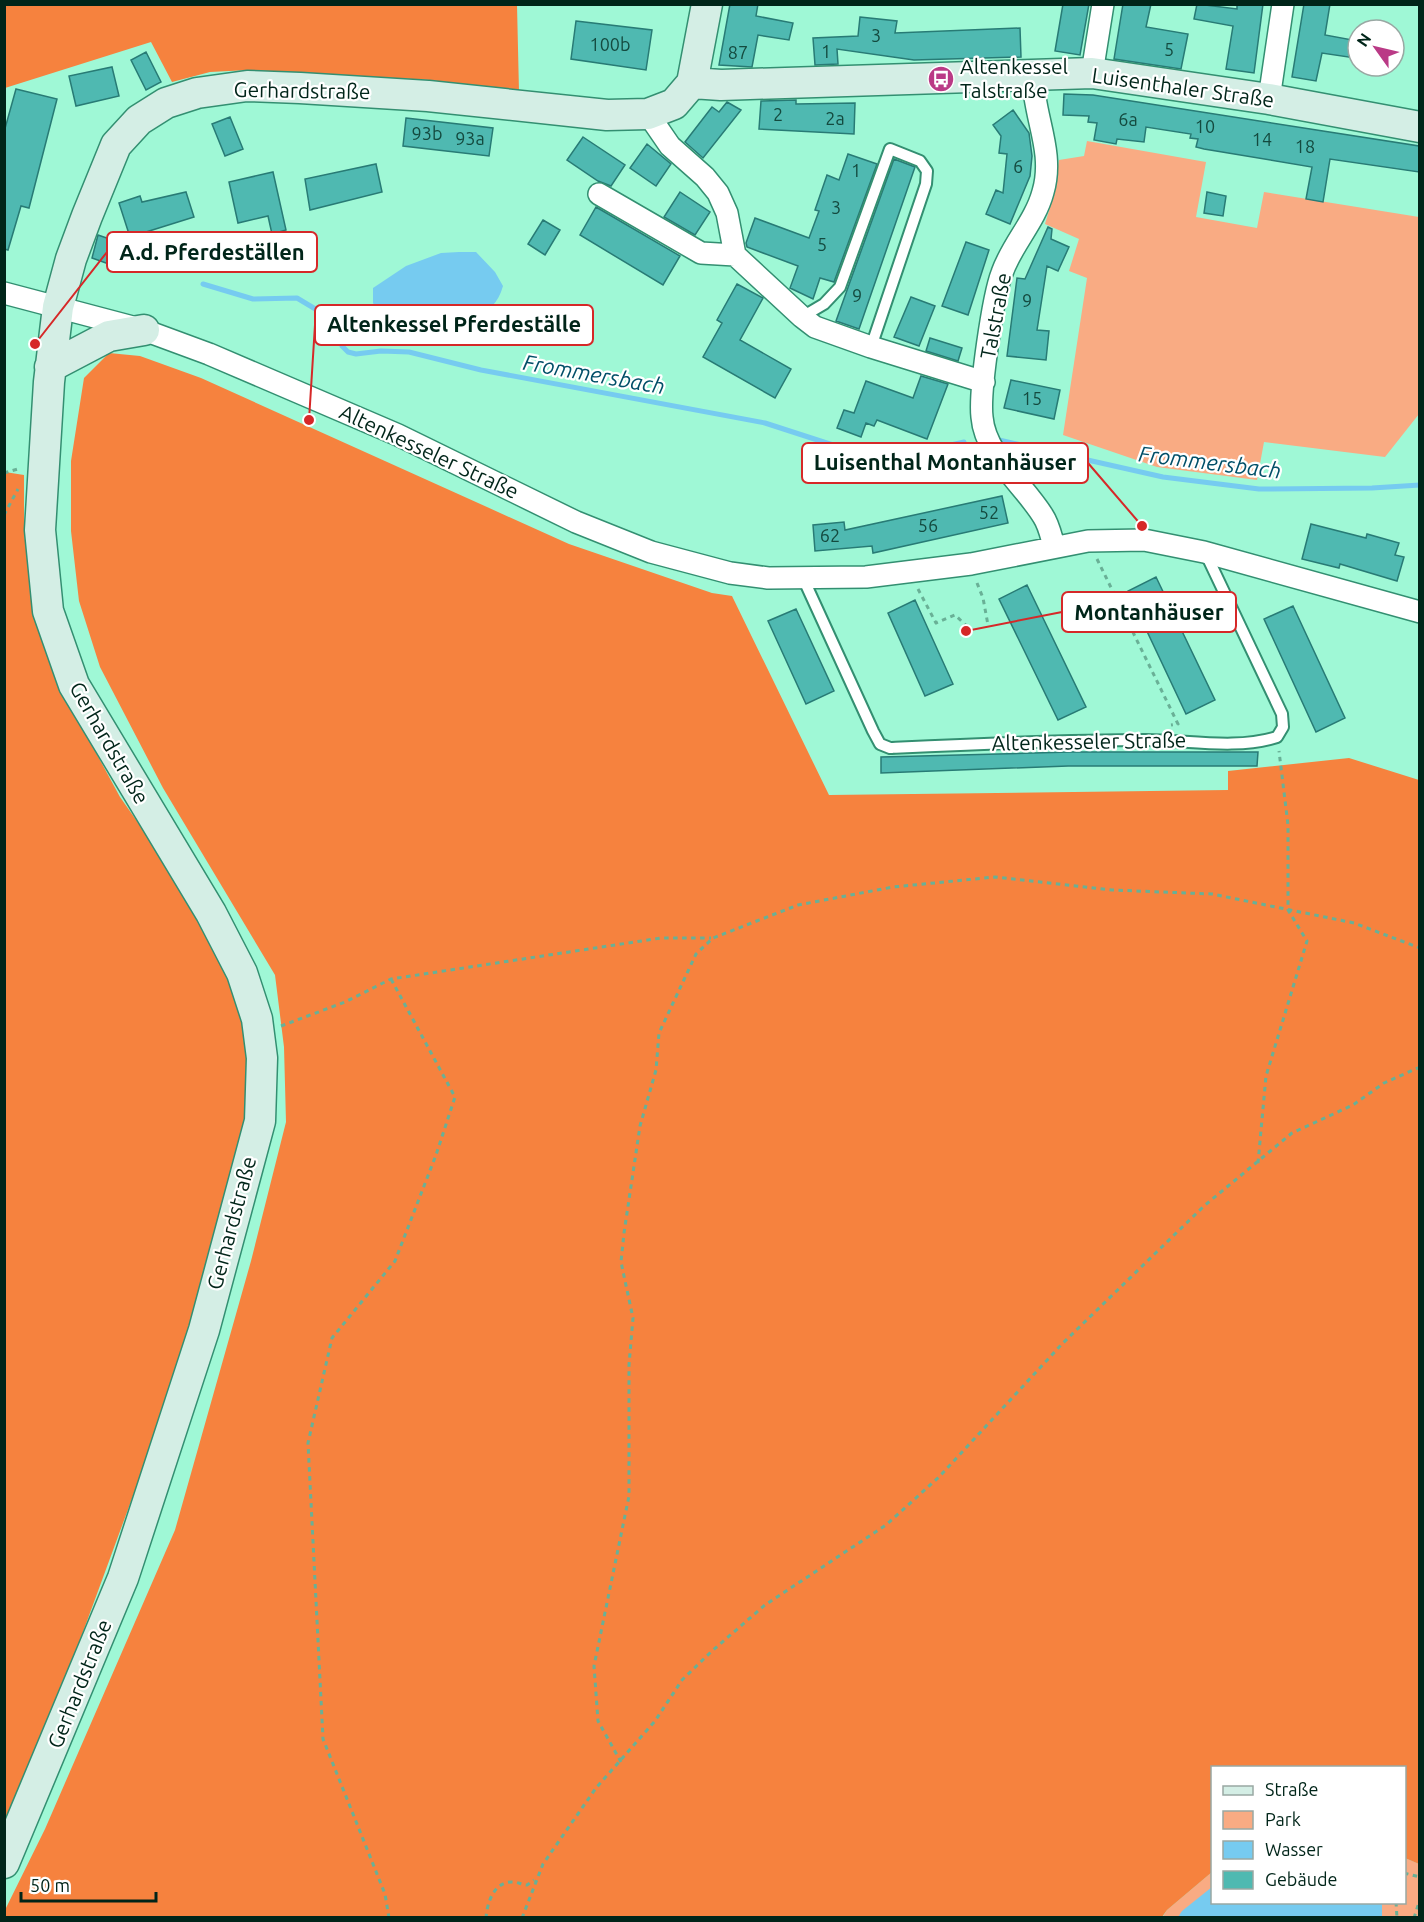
<svg xmlns="http://www.w3.org/2000/svg" width="1424" height="1922" font-family="Ubuntu,sans-serif">
<rect width="100%" height="100%" fill="#9ff8d6"/>
<path fill="#f9ab83" d="M1087,141l119,21 -10,55 61,11 7,-36 155,25v197l-34,43 -121,-15 -7,38 -100,-13 -94,-32 24,-157 -18,-7 10,-32 -34,-15 9,-30 5,-34 25,-4z
M1405,1858l14,6v53l-257,1 5,-8 45,-38v30h192z"/>
<path fill="#f6823e" d="M5,5h512l2,87 -89,-12 -181,-10 -39,2 -38,10 -21,-40 -146,46z
M109,353l31,3 61,22 368,166 143,49 20,3 97,199 399,-5v-19l121,-13 70,22v1084l-14,-6 -1,-90h-192v104l-45,38 -5,7h-1157v-7l40,-81 130,-299 76,-269 35,-139 -2,-75 -9,-72 -112,-187 -63,-121 -21,-66 -8,-70v-70l13,-83z
M5,472l19,3v58l12,89 32,79 52,96 73,104 47,101 10,59 -6,69 -74,265 -112,305 -53,129z"/>
<path fill="#76cbf0" d="M459,252h17l19,20 8,14c-10,36 -38,28 -68,35 -18,-4 -31,8 -50,0l-12,-18v-15l33,-22 35,-13z
M1212,1887v15l170,1v14h-204l4,-6z"/>
<g fill="none" stroke-linecap="round" stroke-linejoin="round">
<path stroke="#76cbf0" stroke-width="5" d="M203,284l50,15 44,-1 25,15 13,18 7,15 6,6 8,2 25,-3 28,1 72,18 284,53 105,34h29l65,-15
M999,440l164,37 96,12 113,-1 48,-3"/>
</g>
<path fill="#4fb9b1" stroke="#287b75" stroke-width="1.5" d="M730,4h28l-2,12 37,7 -4,17 -31,-5 -6,32 -33,-2z
M1063,4h26l-9,51 -25,-4z
M1123,4h28l-5,23 42,7 -7,35 -67,-10z
M1197,4l40,5v-5h26l-9,69 -28,-4 7,-43 -39,-7z
M1304,4h26l-5,31 33,6 -3,17 -33,-5 -6,28 -24,-4z
M860,17l37,4 -2,12 125,-5 1,29 -107,3 -77,-11 1,15 -23,1 -2,-27 45,-2z
M576,21l76,9 -6,40 -75,-11z
M146,52l15,30 -15,8 -15,-30z
M112,67l7,29 -43,10 -7,-30z
M16,89l41,10 -28,109 -8,-2 -13,44 -4,-1v-117z
M1064,94l29,1 326,51v26l-89,-13 -7,43 -17,-3 6,-32 -108,-18 -8,-2 2,-8 -8,-1 1,-4 -45,-7 -2,15 -27,-3 -1,5 -22,-4 3,-17 -9,-1 1,-6 -26,-1z
M796,100v4l59,-1 -1,31 -95,-5 2,-28z
M727,102l14,8 -38,48 -18,-16 27,-35 7,5z
M1013,110l16,23 3,23 -2,20 -20,48 -24,-10 10,-24 7,3 4,-39 -8,-1 2,-17 -8,-11z
M230,117l13,32 -18,7 -13,-32z
M406,118l87,10 -4,28 -86,-10z
M583,137l42,28 -14,21 -13,-5 -31,-21z
M647,144l24,20 -15,22 -26,-18z
M848,154l29,10 -43,118 -14,-4 -7,21 -23,-11 8,-22 -51,-19 -1,-4 9,-25 54,20 10,-27 -4,-1 12,-35 12,5z
M894,159l21,8 -56,162 -23,-8z
M376,164l6,28 -72,18 -5,-31z
M273,172l13,58 -14,4 -4,-18 -30,7 -9,-41z
M186,192l8,25 -64,20 -11,-34 21,-7 2,6z
M680,192l30,20 -15,23 -31,-18z
M1207,192l19,4 -3,20 -19,-3z
M596,207l84,49 -17,29 -83,-50z
M543,220l17,10 -15,25 -17,-11z
M1048,227l4,2 -1,10 18,8 -11,24 -11,-5 -10,64 12,1 -3,29 -39,-4 10,-78 8,1z
M98,235l29,10 -7,23 -28,-10z
M966,242l23,8 -21,65 -26,-9z
M737,284l26,14 -23,42 51,29 -16,29 -72,-41 19,-34 -5,-3z
M911,297l24,9 -16,40 -25,-9z
M930,338l32,10 -4,13 -32,-10z
M921,376l27,8 -21,55 -50,-19 -3,6 -8,-3 -5,14 -24,-9 7,-18 10,3 12,-32 47,17z
M1011,380l49,10 -6,29 -50,-11z
M1002,496l6,27 -135,30 -1,-7 -57,5 -2,-26 31,-3 1,8z
M1311,524l55,14 1,-4 32,9 -4,12 9,2 -7,24 -57,-17 -1,4 -37,-9z
M1156,577l59,123 -29,14 -58,-123z
M1027,585l59,122 -28,13 -59,-121z
M915,600l38,84 -28,12 -37,-83z
M1293,606l52,112 -29,14 -52,-113z
M796,609l38,82 -28,13 -38,-83z
M1070,752h188l-1,14h-189l-187,7v-16z"/>
<g fill="none" stroke-linecap="round" stroke-linejoin="round">
<defs>
<path id="lane" d="M802,317l22,-13 16,-17 50,-138 30,12 7,10 -1,13 -55,163
M803,578l70,153 7,13 10,4c86,-4 170,-8 256,-8 42,0 90,10 131,-3l6,-10 -1,-13 -77,-162"/>
<path id="street" d="M1092,73l11,-69
M1033,76c0,40 22,75 10,116 -8,30 -31,52 -41,81 -9,23 -23,119 -20,144 3,38 42,68 61,99 6,9 8,20 11,30
M1269,99l14,-95
M648,114l22,32 35,31 13,16 9,20 8,42 67,62 13,10 56,20 113,35
M599,194l102,59 34,2
M4,293l140,37 65,24 189,81 178,87 75,30 79,21 38,5 98,-1 105,-13 117,-23 56,-1 60,12 216,60"/>
<path id="secondary" d="M692,83l29,2 371,-12 177,26 151,28
M50,367l59,-31 35,-6
M4,1863l119,-285 81,-248 56,-209 2,-63 -5,-39 -15,-46 -31,-60 -137,-228 -26,-74 -8,-81 9,-148 9,-75 13,-48 16,-43 29,-71 23,-25 27,-17 31,-10 50,-7 53,2 128,8 179,19 41,-1 26,-10 18,-21 15,-79"/>
</defs>
<use href="#lane" stroke="#338f71" stroke-width="14"/>
<use href="#street" stroke="#338f71" stroke-width="24"/>
<use href="#secondary" stroke="#338f71" stroke-width="33"/>
<path stroke="#69b096" stroke-width="3" stroke-dasharray="4.5 4.5" stroke-linecap="butt" d="M4,473l17,-5
M4,515l14,-26
M1097,559l81,165 -7,1
M977,583l6,15 5,27
M918,589l18,34 19,-8 17,16
M1100,614l19,-10
M281,1026l64,-24 46,-23 270,-41h50
M1258,1163l8,-87 41,-135 -19,-31v-85l-9,-74
M621,1762l-23,-41 -4,-55 35,-170v-131l4,-47 -12,-56 3,-29 16,-107 16,-56 3,-37 37,-79 17,-16 85,-33 95,-18 102,-10 117,13 100,4 142,29 66,25
M1404,1873l16,4
M1396,1902l1,16
M389,1918l-4,-24 -62,-155 -15,-296 24,-105 63,-77 41,-106 19,-58 -64,-118
M486,1918c1,-15 8,-37 27,-36 5,0 9,3 14,3l7,-5
M522,1918l21,-54 53,-76 59,-67 27,-41 30,-29 53,-46 121,-80 53,-48 123,-133 142,-138 88,-73 61,-28 31,-22 36,-16
M1414,1918l6,-19"/>
<use href="#lane" stroke="#fff" stroke-width="10"/>
<use href="#street" stroke="#fff" stroke-width="21"/>
<use href="#secondary" stroke="#d4eee5" stroke-width="30"/>
</g>
<defs>
<symbol id="bus-disc" viewBox="-11 -11 22 22"><circle r="9.5" fill="#ba3a86" stroke="#fff"/><path d="M-5-6H5V4H4V6H2V4H-2V6H-4V4H-5ZM-3.5-4V0h7V-4ZM-3.5 1.2v1.5H-2V1.2ZM2 1.2v1.5H3.5V1.2Z" fill="#fff"/></symbol>
</defs>
<g fill-rule="evenodd">
<use href="#bus-disc" x="926" y="64" width="30" height="30"/>
</g>
<g text-anchor="middle" stroke-width="4.5" stroke-linejoin="round" paint-order="stroke">
<g font-size="18" fill="#144a3f">
<text x="876" y="42">3</text>
<text x="610" y="51">100b</text>
<text x="1169" y="56">5</text>
<text x="826" y="58">1</text>
<text x="738" y="59">87</text>
<text x="778" y="121">2</text>
<text x="835" y="125">2a</text>
<text x="1128" y="126">6a</text>
<text x="1205" y="133">10</text>
<text x="427" y="140">93b</text>
<text x="470" y="145">93a</text>
<text x="1262" y="146">14</text>
<text x="1305" y="153">18</text>
<text x="1018" y="173">6</text>
<text x="856" y="177">1</text>
<text x="836" y="214">3</text>
<text x="822" y="251">5</text>
<text x="857" y="302">9</text>
<text x="1027" y="307">9</text>
<text x="1032" y="405">15</text>
<text x="989" y="519">52</text>
<text x="928" y="532">56</text>
<text x="830" y="542">62</text>
</g>
<g font-size="21" fill="#002519" stroke="#fff" text-anchor="start">
<text x="960" y="74">Altenkessel<tspan x="960" dy="24">Talstraße</tspan></text>
</g>
<g font-size="21" fill="#002519" stroke="#fff">
<text transform="translate(1183 88) rotate(8)" y="7">Luisenthaler Straße</text>
<text transform="translate(302 91) rotate(1)" y="7">Gerhardstraße</text>
<text transform="translate(996 316) rotate(-79)" y="7">Talstraße</text>
<text transform="translate(429 452) rotate(25)" y="7">Altenkesseler Straße</text>
<text transform="translate(1089 742) rotate(-1)" y="7">Altenkesseler Straße</text>
<text transform="translate(109 743) rotate(60)" y="7">Gerhardstraße</text>
<text transform="translate(232 1223) rotate(-75)" y="7">Gerhardstraße</text>
<text transform="translate(80 1684) rotate(-68)" y="7">Gerhardstraße</text>
</g>
<g font-size="22" font-style="italic" fill="#014f68" stroke="#fff">
<text transform="translate(594 374) rotate(10)" y="8">Frommersbach</text>
<text transform="translate(1210 462) rotate(7)" y="8">Frommersbach</text>
</g>
</g>
<path fill="none" stroke="#d62828" stroke-width="2" d="M35 344L107 252M309 420L315 325M1142 526L1088 463M966 631L1062 612"/>
<g fill="#d62828" stroke="#fff" stroke-width="2">
<circle cx="35" cy="344" r="6"/>
<circle cx="309" cy="420" r="6"/>
<circle cx="1142" cy="526" r="6"/>
<circle cx="966" cy="631" r="6"/>
</g>
<g fill="#fff" stroke="#d62828" stroke-width="2">
<rect x="107" y="232" width="210" height="40" rx="6"/>
<rect x="315" y="305" width="278" height="40" rx="6"/>
<rect x="802" y="443" width="286" height="40" rx="6"/>
<rect x="1062" y="592" width="174" height="40" rx="6"/>
</g>
<g font-size="22" text-anchor="middle" font-weight="bold" fill="#002519">
<text x="212" y="260">A.d. Pferdeställen</text>
<text x="454" y="332">Altenkessel Pferdeställe</text>
<text x="945" y="470">Luisenthal Montanhäuser</text>
<text x="1149" y="620">Montanhäuser</text>
</g>
<rect width="1424" height="1922" fill="none" stroke="#002519" stroke-width="12"/>
<rect x="1211" y="1766" width="195" height="138" fill="#ffffff" stroke="#99a8a3" stroke-width="1.5"/>
<rect x="1223" y="1786" width="30" height="9" fill="#d4eee5" stroke="#99a8a3" stroke-width="1.5"/>
<text x="1265" y="1796" font-size="18" fill="#002519">Straße</text>
<rect x="1223" y="1811" width="30" height="18" fill="#f9ab83" stroke="#99a8a3" stroke-width="1.5"/>
<text x="1265" y="1826" font-size="18" fill="#002519">Park</text>
<rect x="1223" y="1841" width="30" height="18" fill="#76cbf0" stroke="#99a8a3" stroke-width="1.5"/>
<text x="1265" y="1856" font-size="18" fill="#002519">Wasser</text>
<rect x="1223" y="1871" width="30" height="18" fill="#4fb9b1" stroke="#99a8a3" stroke-width="1.5"/>
<text x="1265" y="1886" font-size="18" fill="#002519">Gebäude</text>
<g transform="translate(1376 48) rotate(304)"><circle r="28" fill="#ffffff" stroke="#99a8a3" stroke-width="1.5"/>
<path d="M0-4.5L10 22L0 15L-10 22Z" fill="#ba3a86"/>
<text y="-9" font-size="16" font-weight="bold" text-anchor="middle" fill="#002519">N</text>
</g>
<path d="M21 1892v9h135v-9" fill="none" stroke="#002519" stroke-width="3"/>
<text x="30" y="1892" font-size="18" fill="#002519" stroke="#ffffff" stroke-width="4.5" paint-order="stroke">50 m</text>
</svg>
